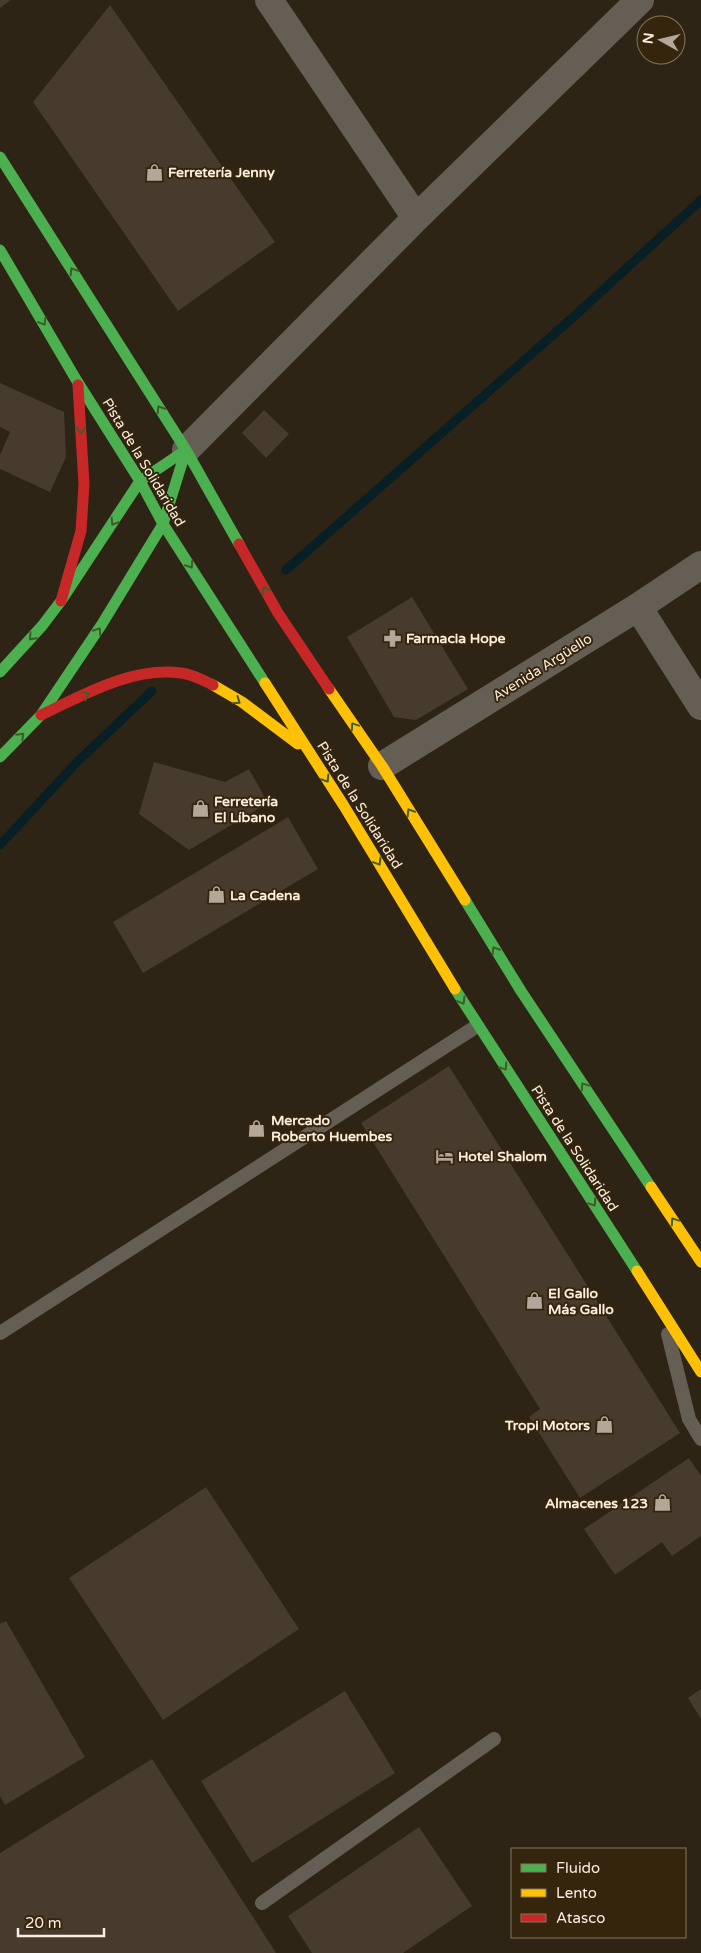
<svg xmlns="http://www.w3.org/2000/svg" width="701" height="1953" font-family="'Varela Round',sans-serif">
<rect width="100%" height="100%" fill="#2d2416"/>
<g fill="none" stroke-linecap="round" stroke-linejoin="round">
<path stroke="#071f25" stroke-width="9" d="M286,570l284,-250 131,-120
M0,845l77,-83 75,-71"/>
</g>
<path fill="#463b2c" d="M0,0h11l-11,8z
M110,5l165,237 -97,69 -145,-209z
M0,383l64,29 2,45 -16,35 -50,-23v-14l10,-23 -10,-5z
M264,410l25,24 -23,24 -24,-25z
M412,597l56,92 -52,31 -22,-3 -47,-80z
M154,762l71,20 24,-13 19,34 -79,47 -50,-36z
M288,817l30,52 -175,104 -30,-51z
M449,1066l231,367 -100,65 -51,-81 11,-8 -179,-286z
M689,1458l12,18v60l-29,20 -10,-14 -47,33 -31,-46z
M206,1487l93,142 -136,91 -94,-142z
M6,1621l79,136 -80,48 -5,-9v-172z
M701,1689v30l-13,-21z
M345,1691l50,82 -143,90 -51,-82z
M152,1759l124,194h-276v-100z
M419,1827l53,79 -69,47h-91l-24,-37z"/>
<g fill="none" stroke-linecap="round" stroke-linejoin="round">
<path stroke="#655e54" stroke-width="14" d="M0,1333l477,-307
M668,1334l21,85 12,20
M262,1903l232,-164"/>
<path stroke="#655e54" stroke-width="28" d="M269,0l147,218
M186,450l230,-232 224,-218
M638,607l63,99
M382,766l256,-159 63,-42"/>
<path stroke="#4caf50" stroke-width="11" d="M0,157l186,293 53,94
M0,250l77,131 63,100 23,43 102,159
M0,672l42,-46 19,-25 79,-120 46,-31
M0,757l41,-42 61,-91 61,-100 23,-74
M465,900l56,91 130,196
M455,989l182,282"/>
<path stroke="#ffc107" stroke-width="11" d="M265,683l79,123 111,183
M213,685l29,17 56,42
M329,689l53,77 83,134
M651,1187l50,75
M637,1271l64,101"/>
<path stroke="#c62828" stroke-width="11" d="M239,544l39,69 51,76
M61,601l20,-70 3,-47 -6,-99
M41,715c42,-20 92,-49 140,-42 11,1 22,7 32,12"/>
</g>
<defs><path id="oneway-chevron" d="M-2-3.5L2.5 0L-2 3.5" fill="none" stroke-width="1.6" stroke-linecap="round" stroke-linejoin="round" transform="scale(1.25)"/></defs>
<g stroke="#3f5c28">
<use href="#oneway-chevron" transform="translate(73 271) rotate(-122)"/>
<use href="#oneway-chevron" transform="translate(43 322) rotate(59)"/>
<use href="#oneway-chevron" transform="translate(160 409) rotate(-122)"/>
<use href="#oneway-chevron" transform="translate(81 430) rotate(86)"/>
<use href="#oneway-chevron" transform="translate(114 522) rotate(123)"/>
<use href="#oneway-chevron" transform="translate(190 565) rotate(57)"/>
<use href="#oneway-chevron" transform="translate(265 590) rotate(-120)"/>
<use href="#oneway-chevron" transform="translate(98 631) rotate(-56)"/>
<use href="#oneway-chevron" transform="translate(32 637) rotate(133)"/>
<use href="#oneway-chevron" transform="translate(86 695) rotate(-24)"/>
<use href="#oneway-chevron" transform="translate(237 701) rotate(35)"/>
<use href="#oneway-chevron" transform="translate(354 726) rotate(-124)"/>
<use href="#oneway-chevron" transform="translate(21 736) rotate(-45)"/>
<use href="#oneway-chevron" transform="translate(326 779) rotate(57)"/>
<use href="#oneway-chevron" transform="translate(410 812) rotate(-122)"/>
<use href="#oneway-chevron" transform="translate(378 862) rotate(59)"/>
<use href="#oneway-chevron" transform="translate(495 950) rotate(-122)"/>
<use href="#oneway-chevron" transform="translate(462 1001) rotate(59)"/>
<use href="#oneway-chevron" transform="translate(504 1067) rotate(57)"/>
<use href="#oneway-chevron" transform="translate(584 1086) rotate(-124)"/>
<use href="#oneway-chevron" transform="translate(593 1203) rotate(57)"/>
<use href="#oneway-chevron" transform="translate(674 1221) rotate(-124)"/>
</g>
<defs>
<symbol id="shop-bare" viewBox="-9 -9 18 18"><path d="M-5-2.5h2.3a2.7 3.5 0 0 1 5.4 0H5L5.5 6h-11ZM-1.5-2.5h3a1.5 2.3 0 0 0-3 0Z" fill="#b2a799" stroke="#36250d" stroke-width="2.5" paint-order="stroke"/></symbol>
<symbol id="pharmacy-bare" viewBox="-9 -9 18 18"><path d="M-2-6h4v4h4v4h-4v4h-4v-4h-4v-4h4Z" fill="#b2a799" stroke="#36250d" stroke-width="2.5" paint-order="stroke"/></symbol>
<symbol id="hotel-bare" viewBox="-9 -9 18 18"><path d="M-6-4.5h1.5V1H6V5H4.5V3h-9V5H-6ZM-4 0a1.8 1.8 0 1 1 3.6 0ZM.5 0V-2.5h3Q6-2.5 6 0Z" fill="#b2a799" stroke="#36250d" stroke-width="2.5" paint-order="stroke"/></symbol>
</defs>
<g fill-rule="evenodd">
<use href="#shop-bare" x="142" y="160" width="25" height="25"/>
<use href="#pharmacy-bare" x="380" y="626" width="25" height="25"/>
<use href="#shop-bare" x="188" y="796" width="25" height="25"/>
<use href="#shop-bare" x="204" y="882" width="25" height="25"/>
<use href="#shop-bare" x="244" y="1116" width="25" height="25"/>
<use href="#hotel-bare" x="432" y="1144" width="25" height="25"/>
<use href="#shop-bare" x="522" y="1288" width="25" height="25"/>
<use href="#shop-bare" x="592" y="1412" width="25" height="25"/>
<use href="#shop-bare" x="650" y="1490" width="25" height="25"/>
</g>
<g text-anchor="middle" stroke-width="4" stroke-linejoin="round" paint-order="stroke">
<g font-size="14" font-weight="bold" fill="#faeee0" stroke="#36250d" text-anchor="start">
<text x="168" y="177">Ferretería Jenny</text>
<text x="406" y="643">Farmacia Hope</text>
<text x="214" y="806">Ferretería<tspan x="214" dy="16">El Líbano</tspan></text>
<text x="230" y="900">La Cadena</text>
<text x="271" y="1125">Mercado<tspan x="271" dy="16">Roberto Huembes</tspan></text>
<text x="458" y="1161">Hotel Shalom</text>
<text x="548" y="1298">El Gallo<tspan x="548" dy="16">Más Gallo</tspan></text>
<text x="590" y="1430" text-anchor="end">Tropi Motors</text>
<text x="648" y="1508" text-anchor="end">Almacenes 123</text>
</g>
<g font-size="14" fill="#faeee0" stroke="#36250d">
<text transform="translate(144 462) rotate(59)" y="5">Pista de la Solidaridad</text>
<text transform="translate(542 667) rotate(-32)" y="5">Avenida Argüello</text>
<text transform="translate(360 805) rotate(58)" y="5">Pista de la Solidaridad</text>
<text transform="translate(575 1148) rotate(57)" y="5">Pista de la Solidaridad</text>
</g>
</g>
<rect x="511" y="1848" width="175" height="90" fill="#36250d" stroke="#847561"/>
<rect x="521" y="1864" width="25" height="8" fill="#4caf50" stroke="#847561"/>
<text x="556" y="1873" font-size="15" fill="#faeee0">Fluido</text>
<rect x="521" y="1889" width="25" height="8" fill="#ffc107" stroke="#847561"/>
<text x="556" y="1898" font-size="15" fill="#faeee0">Lento</text>
<rect x="521" y="1914" width="25" height="8" fill="#c62828" stroke="#847561"/>
<text x="556" y="1923" font-size="15" fill="#faeee0">Atasco</text>
<g transform="translate(661 40) rotate(278)"><circle r="24" fill="#36250d" stroke="#847561"/>
<path d="M0-4L9 19L0 12L-9 19Z" fill="#b2a799"/>
<text y="-8" font-size="14" font-weight="bold" text-anchor="middle" fill="#faeee0">N</text>
</g>
<path d="M18 1928v8h86v-8" fill="none" stroke="#faeee0" stroke-width="2.5"/>
<text x="25" y="1928" font-size="15" fill="#faeee0" stroke="#36250d" stroke-width="4" paint-order="stroke">20 m</text>
</svg>
